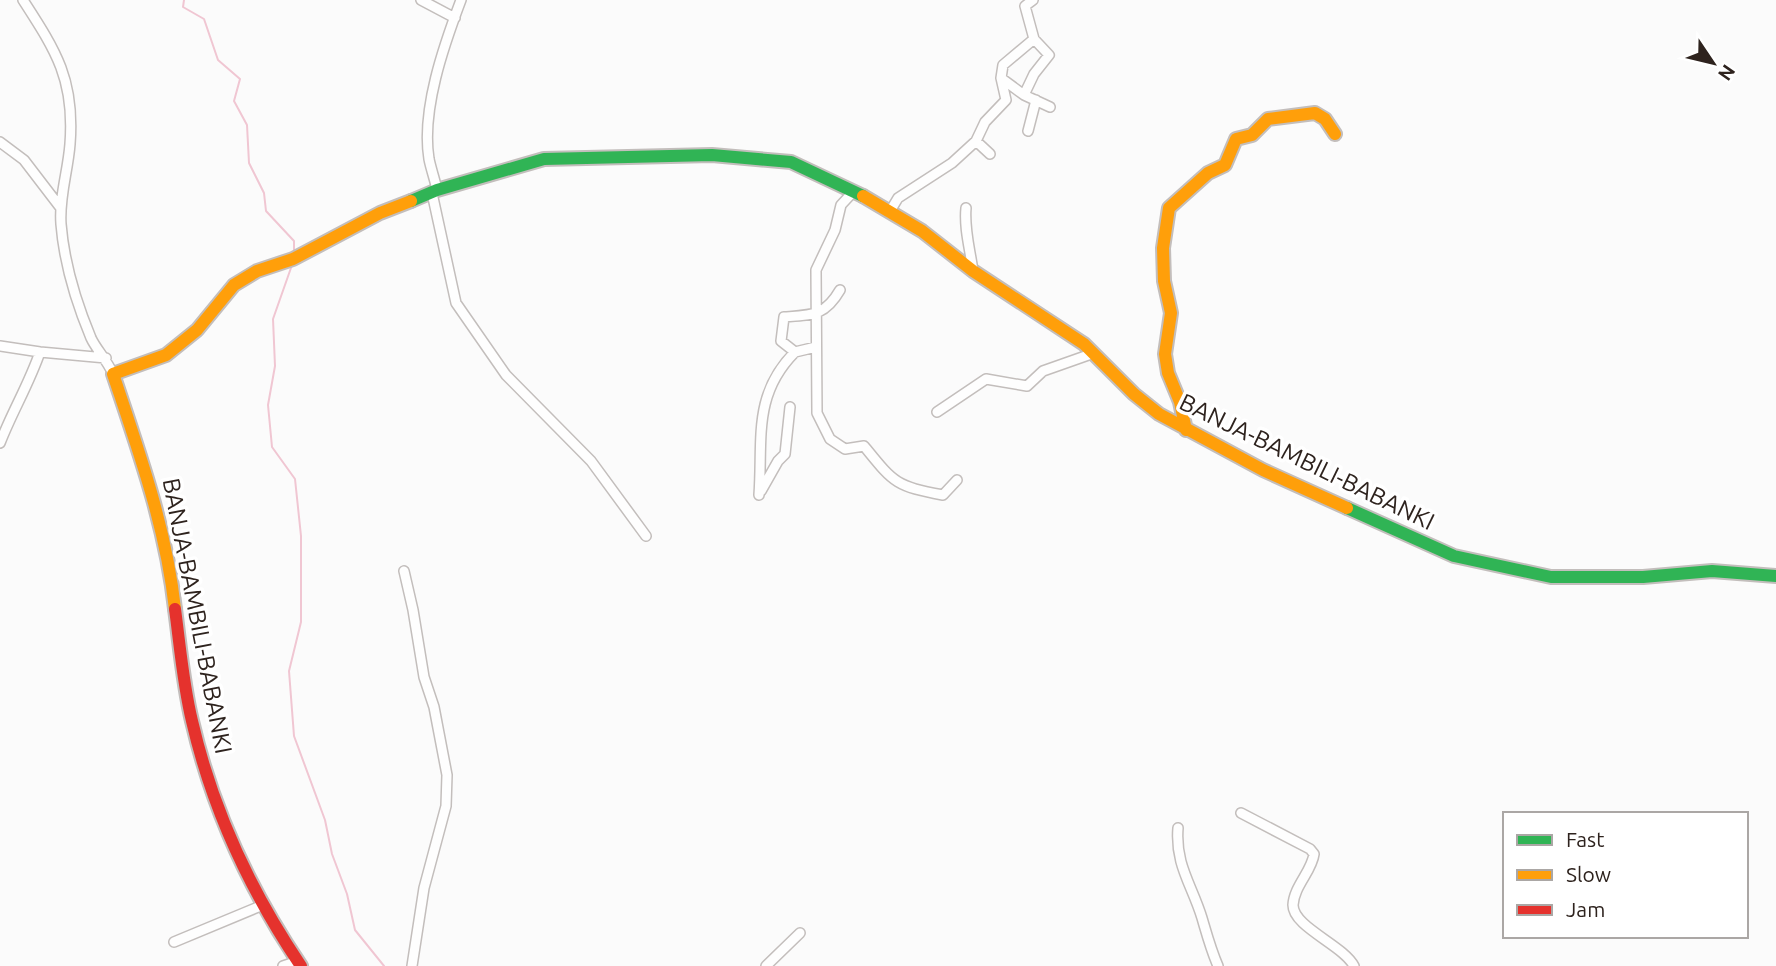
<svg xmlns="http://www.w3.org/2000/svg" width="1776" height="966" font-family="Ubuntu,sans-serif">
<rect width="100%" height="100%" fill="#fbfbfb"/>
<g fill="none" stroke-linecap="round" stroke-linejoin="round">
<path stroke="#f0c6d2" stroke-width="2" d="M184,0l-1,7 21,12 14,41 22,19 -6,22 13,24 2,38 15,30 2,18 28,30v12
M292,265l-19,54 2,47 -7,39 4,42 23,32 6,57v86l-12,49 5,65 31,84 7,34 15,40 8,36 29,36"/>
<defs>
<path id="street" d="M23,0c33,51 52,80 47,144 -2,27 -11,53 -9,80 3,38 15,78 30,114 5,11 16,22 22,36
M421,0l34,18
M1033,0l-8,6 9,33
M1001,78l2,-13 31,-26 15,16 -15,19 -10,21
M1028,131l8,-31
M976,141l9,-19 21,-22 -5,-22 23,17 26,12
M0,142l24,18 36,47
M437,190c-2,-10 -6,-21 -8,-31 -8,-49 15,-114 32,-159
M854,191l-13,14 -6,25 -19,40 1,143 13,26 15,10 19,-3c30,37 31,40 79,49l14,-15
M432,193l24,110 50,72 85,86 55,75
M966,208c-2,21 4,41 7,63
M889,213l9,-15 54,-35 24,-22 14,13
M0,346l40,6 66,6
M816,347l-21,5 -14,-11 3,-24c28,-2 41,-1 56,-27
M937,412l49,-33 41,7 16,-15 51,-18
M0,443c12,-31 29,-59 40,-91
M761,491l17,-30 7,-7 5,-47
M759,495c4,-55 -7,-100 36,-143
M404,571l9,39 11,67 10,30 13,68 -1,31 -22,82 -12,78
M1241,813l69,36 4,5c-2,17 -20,32 -21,51 0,22 50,40 61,61
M1178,828c-3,37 14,57 24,90 5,17 9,32 16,48
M174,942l89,-37
M283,966l15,-5
M766,966l34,-33"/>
<path id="fast" d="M411,201l26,-11 107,-31 168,-4 79,7 72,34
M1347,508l107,48 97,21h92l69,-6 64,5"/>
<path id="slow" d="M863,196l59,35 51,40 111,73 50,50 25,20 104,56 84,38
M1186,430l-6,-28 -12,-29 -3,-19 6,-41 -7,-32 -1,-33 6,-40 39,-35 17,-8 11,-26 16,-4 16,-16 47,-6 10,6 10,15
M175,609c-9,-82 -36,-157 -62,-235l53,-19 31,-25 37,-45 23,-14 36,-12 87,-46 31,-12"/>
<path id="jam" d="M175,609c5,37 8,75 17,112 20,87 59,171 109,245"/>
</defs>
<use href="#street" stroke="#c3bebc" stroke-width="12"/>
<use href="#fast" stroke="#c3bebc" stroke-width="16"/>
<use href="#slow" stroke="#c3bebc" stroke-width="16"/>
<use href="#jam" stroke="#c3bebc" stroke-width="16"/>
<use href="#street" stroke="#fefefe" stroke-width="9"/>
<use href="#fast" stroke="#30b455" stroke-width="12"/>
<use href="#slow" stroke="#ff9f0a" stroke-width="12"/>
<use href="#jam" stroke="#e5322d" stroke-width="12"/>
</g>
<g text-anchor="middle" stroke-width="7" stroke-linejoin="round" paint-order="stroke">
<g font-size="24" fill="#2e231e" stroke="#fff">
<text transform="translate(1307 462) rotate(26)" y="8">BANJA-BAMBILI-BABANKI</text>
<text transform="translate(197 616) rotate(79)" y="8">BANJA-BAMBILI-BABANKI</text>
</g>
</g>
<rect x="1503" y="812" width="245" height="126" fill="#ffffff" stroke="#aba7a5" stroke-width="2"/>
<rect x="1517" y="835" width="35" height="10" fill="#30b455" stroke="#aba7a5" stroke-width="2"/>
<text x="1566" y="847" font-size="21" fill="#2e231e">Fast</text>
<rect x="1517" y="870" width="35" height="10" fill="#ff9f0a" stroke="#aba7a5" stroke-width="2"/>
<text x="1566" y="882" font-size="21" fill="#2e231e">Slow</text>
<rect x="1517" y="905" width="35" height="10" fill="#e5322d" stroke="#aba7a5" stroke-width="2"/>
<text x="1566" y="917" font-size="21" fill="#2e231e">Jam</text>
<g transform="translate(1713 63) rotate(125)" stroke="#ffffff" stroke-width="5" paint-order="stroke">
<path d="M0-5L12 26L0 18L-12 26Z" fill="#2e231e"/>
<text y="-10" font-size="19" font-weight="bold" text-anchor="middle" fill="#2e231e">N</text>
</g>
</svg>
